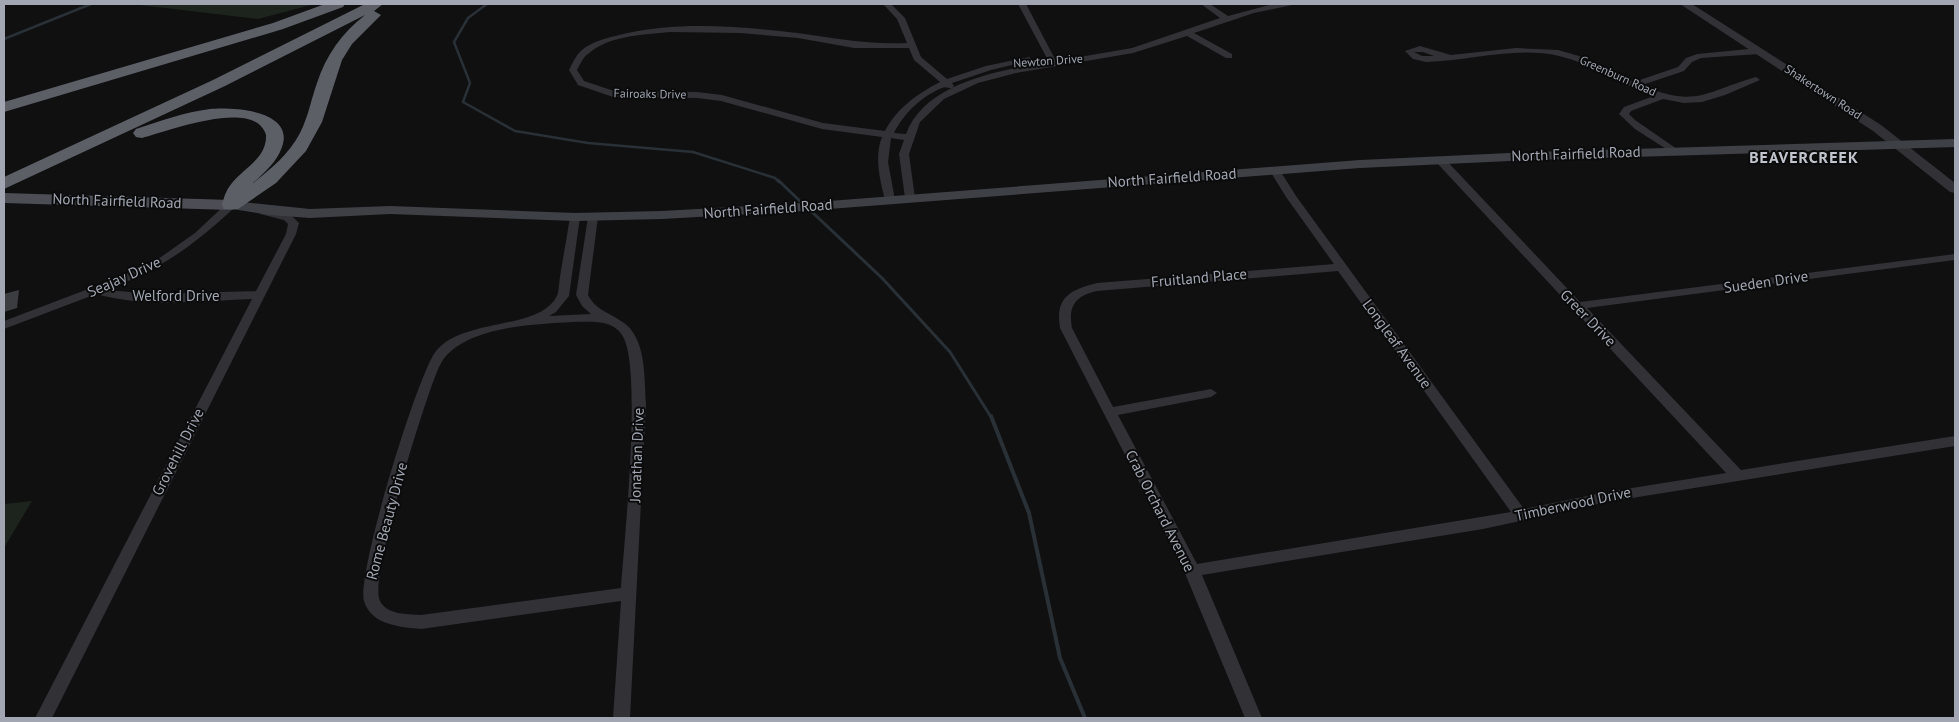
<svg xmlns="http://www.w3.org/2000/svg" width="1959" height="722" font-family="'PT Sans',sans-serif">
<rect width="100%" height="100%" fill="#101011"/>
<path fill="#1c241d" d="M131,4h184l-57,15z
M32,501l-28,47v-44z"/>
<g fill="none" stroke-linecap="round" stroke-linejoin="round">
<path stroke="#293036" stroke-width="2.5" d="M487,4l-19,14 -14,24 16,41 -7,19 52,29 73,12 105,9 82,26 4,4
M4,39l87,-35"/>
<path stroke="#293036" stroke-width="3" d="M778,180l24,23
M811,211l71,67 68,74 41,65"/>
<path stroke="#293036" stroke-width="4" d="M991,416l38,97 31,145 25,60"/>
</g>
<path fill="#3c3d41" d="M19,290l-2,18 -13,4v-18z"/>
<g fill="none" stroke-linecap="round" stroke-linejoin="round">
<path fill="#313136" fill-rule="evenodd" d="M883,4h8l14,14 16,39 26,22 39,-13 43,-9 4,3 -42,10 -39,13 2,3 -1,2c-4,1 -7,-2 -11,0 -20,8 -38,25 -48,45l12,1c19,-52 95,-64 143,-72l-31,-58h8l30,57 76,-13 88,-30 -19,-14h9l18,12 45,-12h24l-43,9 -60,20 38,21v4h-6l-39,-22 -54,17 -117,20 -38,10 -34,16 -24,23 -11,32 6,44 -1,2 -4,1 -5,-3 -6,-44 5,-14 -13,-2 -3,24 7,38 -5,3 -5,-3c-5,-20 -11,-43 -3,-63l-60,-8 -101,-28 -24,-3 -84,-1 -35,-12 -9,-15c3,-6 7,-15 12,-19 9,-9 26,-13 38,-16 57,-14 120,-9 178,-2 39,5 70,12 110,10l-10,-24zM670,32l70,1 58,5 56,10h55l5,12 26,22c-23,12 -43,26 -55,49l-62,-8 -101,-28 -25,-3 -83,-1 -30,-10 -7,-11c3,-5 6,-13 11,-16 21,-19 56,-19 82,-22z
M1420,46l31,9 65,-7 42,2 21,6 55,26 44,-15 8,-9 11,-4 62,-6 4,3 -4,3 -58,4 -9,4 -8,9 -42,14c54,24 64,6 114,-8l4,3 -35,15 -23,7 -18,1 -21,-4 -32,12 -2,3 6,6 42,29 2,2 -5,3 -39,-25 -16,-15 5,-7 30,-11c-33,-11 -61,-32 -95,-40 -43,-10 -90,5 -133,6l-13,-3 -8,-8zM1414,52h9l11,4h-12z
M1440,157l4,1 136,144 375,-48v6l-368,48 154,162 214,-34v10l-348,56 -124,27 -281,46 60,143h-17l-63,-152 -122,-238c-5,-31 10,-38 37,-45l237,-19 -48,-67 -16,-26 1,-2h8l17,27 228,313 83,-17 119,-19 -290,-311 -1,-2zM1338,271l173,241 -314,52 -79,-149 93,-18 6,-4 -6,-4 -98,18 -41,-79c-4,-22 3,-32 25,-37z
M231,202l4,1v4c-43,40 -73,61 -128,83l45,4 104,-3 30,-57 2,-10 -4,-4 -24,-6 -1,-2 5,-3 28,7 7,7 -3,11 -244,484h-17l217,-419c-52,2 -106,9 -156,-5l-92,35v-8l121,-46 36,-18 34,-24 32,-30z
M575,214l5,3 -11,79 -13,16 -7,4 42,-2 -9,-8 -6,-11 12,-78 5,-3 4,1 1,2 -10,78c8,15 20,17 33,26 26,15 23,57 25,83l-16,314h-17l8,-117 -200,28c-21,-2 -50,-4 -57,-28 -8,-26 54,-228 72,-250 29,-34 103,-20 121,-55 2,-5 2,-14 3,-19 3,-20 7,-40 10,-60zM573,322c17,0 39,-3 49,13 21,30 2,207 -1,253l-200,27c-13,-1 -34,0 -41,-14 -12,-21 46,-205 59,-234 3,-6 6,-11 11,-15 28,-26 87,-28 123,-30z"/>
<path fill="#313136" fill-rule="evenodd" d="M1680,4h12l189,121 74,58v10l-5,-1 -77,-61z"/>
<path fill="#3f4046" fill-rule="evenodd" d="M1955,139v8l-421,13 -174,8 -557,43 -141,8 -87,2 -185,-7 -80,4 -40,-3 -44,-7 -2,-3 7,-4 79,8 80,-3 185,7 87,-2 141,-8 557,-43 174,-8z"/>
<path fill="#4d4e55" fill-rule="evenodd" d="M4,193l227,7 6,1 2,4 -2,4 -6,1 -227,-7z"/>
<path fill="#5d5f67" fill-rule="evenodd" d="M325,4h20l-2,3 -60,22 -279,83v-10l269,-79z
M365,4h18l-9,7 7,4 -29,29 -10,16 -20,62 -16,29 -30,32 -38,26h-14l-2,-4c2,-8 4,-15 10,-22 12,-15 35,-25 34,-48 -11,-38 -100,-3 -124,3l-6,-1 -3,-4 3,-4c24,-8 49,-17 74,-20 23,-2 85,1 72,38 -5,15 -18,26 -29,36 18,-14 36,-29 47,-50 8,-16 11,-33 17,-50 9,-28 25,-50 48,-68l-140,71 -221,103v-12l209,-97z"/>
</g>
<g text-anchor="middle" stroke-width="4" stroke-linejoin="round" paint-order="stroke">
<g font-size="12" fill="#a1a6b2" stroke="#0b0b0c">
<text transform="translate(1048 61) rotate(-4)" y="4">Newton Drive</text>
<text transform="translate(1618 76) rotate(24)" y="4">Greenburn Road</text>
<text transform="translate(1823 92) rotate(33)" y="4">Shakertown Road</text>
<text transform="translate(650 94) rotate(1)" y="4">Fairoaks Drive</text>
</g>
<g font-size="15" fill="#a1a6b2" stroke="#0b0b0c">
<text transform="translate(1576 154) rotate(-2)" y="5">North Fairfield Road</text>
<text transform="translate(1172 178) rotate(-4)" y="5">North Fairfield Road</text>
<text transform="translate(117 201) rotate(2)" y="5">North Fairfield Road</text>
<text transform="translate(768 209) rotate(-4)" y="5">North Fairfield Road</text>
<text transform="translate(124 277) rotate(-24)" y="5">Seajay Drive</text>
<text transform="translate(1199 278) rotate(-5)" y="5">Fruitland Place</text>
<text transform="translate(1766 282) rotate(-8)" y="5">Sueden Drive</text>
<text x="176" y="301">Welford Drive</text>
<text transform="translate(1588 318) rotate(46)" y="5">Greer Drive</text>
<text transform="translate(1397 344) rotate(54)" y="5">Longleaf Avenue</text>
<text transform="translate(178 452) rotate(-63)" y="5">Grovehill Drive</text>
<text transform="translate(637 455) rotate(-88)" y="5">Jonathan Drive</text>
<text transform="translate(1573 504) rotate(-12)" y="5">Timberwood Drive</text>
<text transform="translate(1160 511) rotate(63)" y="5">Crab Orchard Avenue</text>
<text transform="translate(387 521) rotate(-75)" y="5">Rome Beauty Drive</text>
</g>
<g font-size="16" font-weight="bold" letter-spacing="1" fill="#c2c5ce" stroke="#0b0b0c">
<text x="1804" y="163">BEAVERCREEK</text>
</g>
</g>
<rect width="1959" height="722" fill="none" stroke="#a1a6b2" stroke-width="10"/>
</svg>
